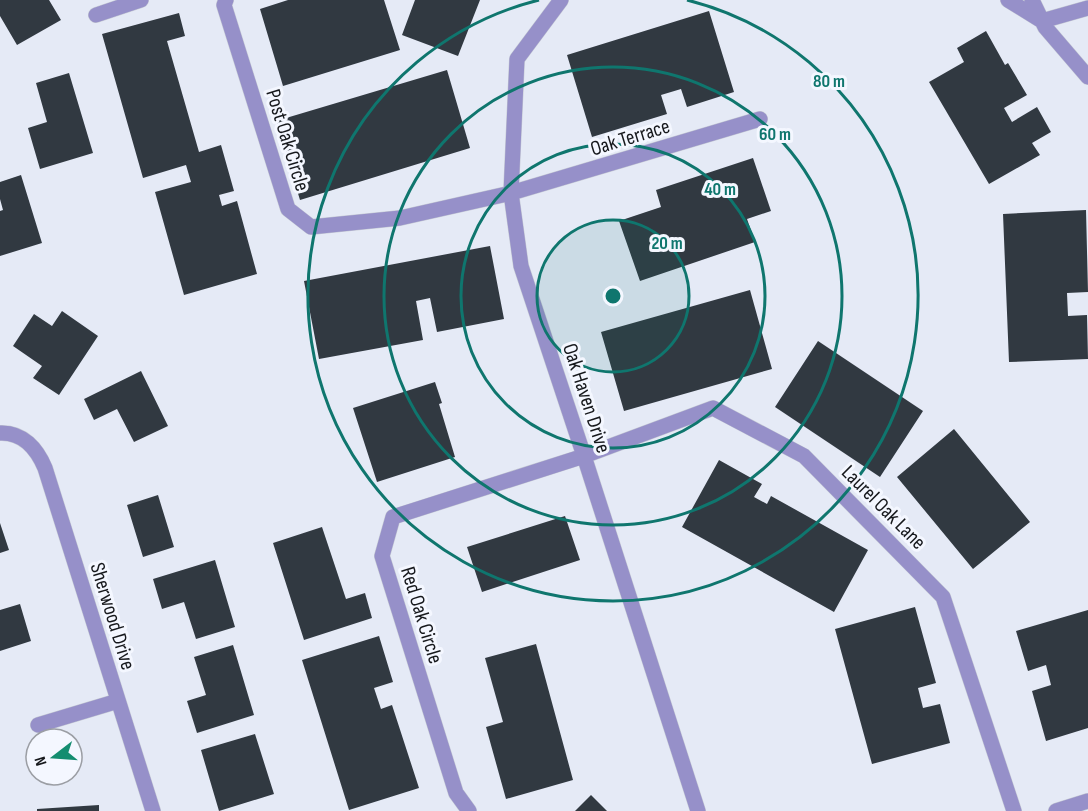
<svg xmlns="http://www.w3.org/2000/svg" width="1088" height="811" font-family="'Sofia Sans Condensed',sans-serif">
<rect width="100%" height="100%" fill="#e5eaf6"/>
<path fill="#313941" d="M0,0h49l12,20 -44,25 -17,-29z
M288,0h96l16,50 -117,36 -23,-77z
M415,0h65l-22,56 -56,-21z
M709,11l25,81 -47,15 -6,-18 -20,6 6,19 -75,23 -25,-82z
M179,13l6,23 -18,5 32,111 22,-7 13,46 -15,4 3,11 15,-5 20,73 -73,21 -29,-103 36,-10 -5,-17 -43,13 -41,-144z
M986,31l19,34 3,-2 19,32 -23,13 8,14 25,-15 14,25 -19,11 8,12 -51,29 -60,-102 35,-20 -7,-14z
M447,70l23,78 -170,52 -24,-79z
M69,73l24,80 -53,16 -12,-41 19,-6 -11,-39z
M753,158l18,53 -24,8 8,23 -115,39 -21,-60 42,-14 -5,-17z
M21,175l21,68 -42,13v-45l3,-1 -3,-11v-17z
M1086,210l2,82 -21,1 1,23 19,-1 1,44 -79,3 -6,-148z
M490,246l14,73 -67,13 -7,-34 -14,3 7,39 -104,19 -15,-78z
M750,290l22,79 -148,42 -23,-79z
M62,311l36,25 -39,59 -26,-17 9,-12 -29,-20 21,-32 18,12z
M818,341l105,70 -43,66 -105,-70z
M141,371l27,55 -34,16 -17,-33 -23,11 -10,-21z
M435,382l7,21 -3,1 16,53 -78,25 -24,-74z
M954,429l76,93 -57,47 -76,-92z
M719,460l43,24 -8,13 13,7 4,-8 97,54 -34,62 -152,-85z
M158,495l16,52 -31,10 -16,-52z
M565,516l15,44 -98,32 -15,-45z
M0,523l9,27 -9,3z
M322,527l24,72 19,-6 7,25 -68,22 -31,-97z
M215,560l20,67 -39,12 -12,-37 -22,7 -9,-30z
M20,604l11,37 -31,10v-41z
M915,607l21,76 -18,5 5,20 17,-4 10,39 -78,21 -37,-135z
M1088,610v118l-42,13 -14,-50 19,-6 -5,-20 -18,6 -12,-40z
M379,636l14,46 -19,6 7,21 11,-4 27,83 -70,22 -47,-150z
M536,644l37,136 -67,19 -20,-72 17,-5 -18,-64z
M233,645l21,70 -57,18 -10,-32 19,-6 -12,-38z
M255,734l19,60 -55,17 -18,-61z
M591,795l16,16h-32z
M99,805v6h-62v-2z"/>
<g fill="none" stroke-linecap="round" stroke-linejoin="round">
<defs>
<path id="minor" d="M226,0l-2,5 64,204 23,18 89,-9 111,-25 249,-74
M561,0l-44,59 -6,134 10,73 63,190 114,355
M1008,0l34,21 46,-13
M1032,0l13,27 43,50
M96,15l45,-15
M0,433c23,-1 37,16 45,35l108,343
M38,725l80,-24
M469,811l-13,-18 -74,-237 11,-39 191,-61 129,-48 91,48 139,141 71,214
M1056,811l32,-10"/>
</defs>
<use href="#minor" stroke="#c4c8d3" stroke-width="16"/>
<use href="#minor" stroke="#9690c9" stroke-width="15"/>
</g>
<circle cx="613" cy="296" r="76" fill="#0f766e" fill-opacity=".12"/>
<g fill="none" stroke="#0f766e" stroke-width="3">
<circle cx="613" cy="296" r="76"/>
<circle cx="613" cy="296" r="152"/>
<circle cx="613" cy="296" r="229"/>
<path d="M687 0A305 305 0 1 1 539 0"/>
</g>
<g text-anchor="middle" stroke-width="6" stroke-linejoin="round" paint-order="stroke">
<g font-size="21" fill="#16181c" stroke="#f4f7ff">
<text transform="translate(630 137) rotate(-17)" y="7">Oak Terrace</text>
<text transform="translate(288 140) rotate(73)" y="7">Post Oak Circle</text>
<text transform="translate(587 398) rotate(72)" y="7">Oak Haven Drive</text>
<text transform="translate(884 507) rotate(45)" y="7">Laurel Oak Lane</text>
<text transform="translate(422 615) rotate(73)" y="7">Red Oak Circle</text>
<text transform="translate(113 616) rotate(73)" y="7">Sherwood Drive</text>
</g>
</g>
<circle cx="613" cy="296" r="9" fill="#0f766e" stroke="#f4f7ff" stroke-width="3"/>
<g font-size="18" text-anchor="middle" font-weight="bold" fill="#0f766e" stroke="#f4f7ff" stroke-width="6" stroke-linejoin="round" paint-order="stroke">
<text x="829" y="87">80 m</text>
<text x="775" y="140">60 m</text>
<text x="720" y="195">40 m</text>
<text x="667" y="249">20 m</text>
</g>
<g transform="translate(54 757) rotate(253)"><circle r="28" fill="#f4f7ff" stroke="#9b9ea4" stroke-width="1.5"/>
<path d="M0-4.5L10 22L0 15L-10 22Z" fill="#148d70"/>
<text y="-9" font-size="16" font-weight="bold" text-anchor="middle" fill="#16181c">N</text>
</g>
</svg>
